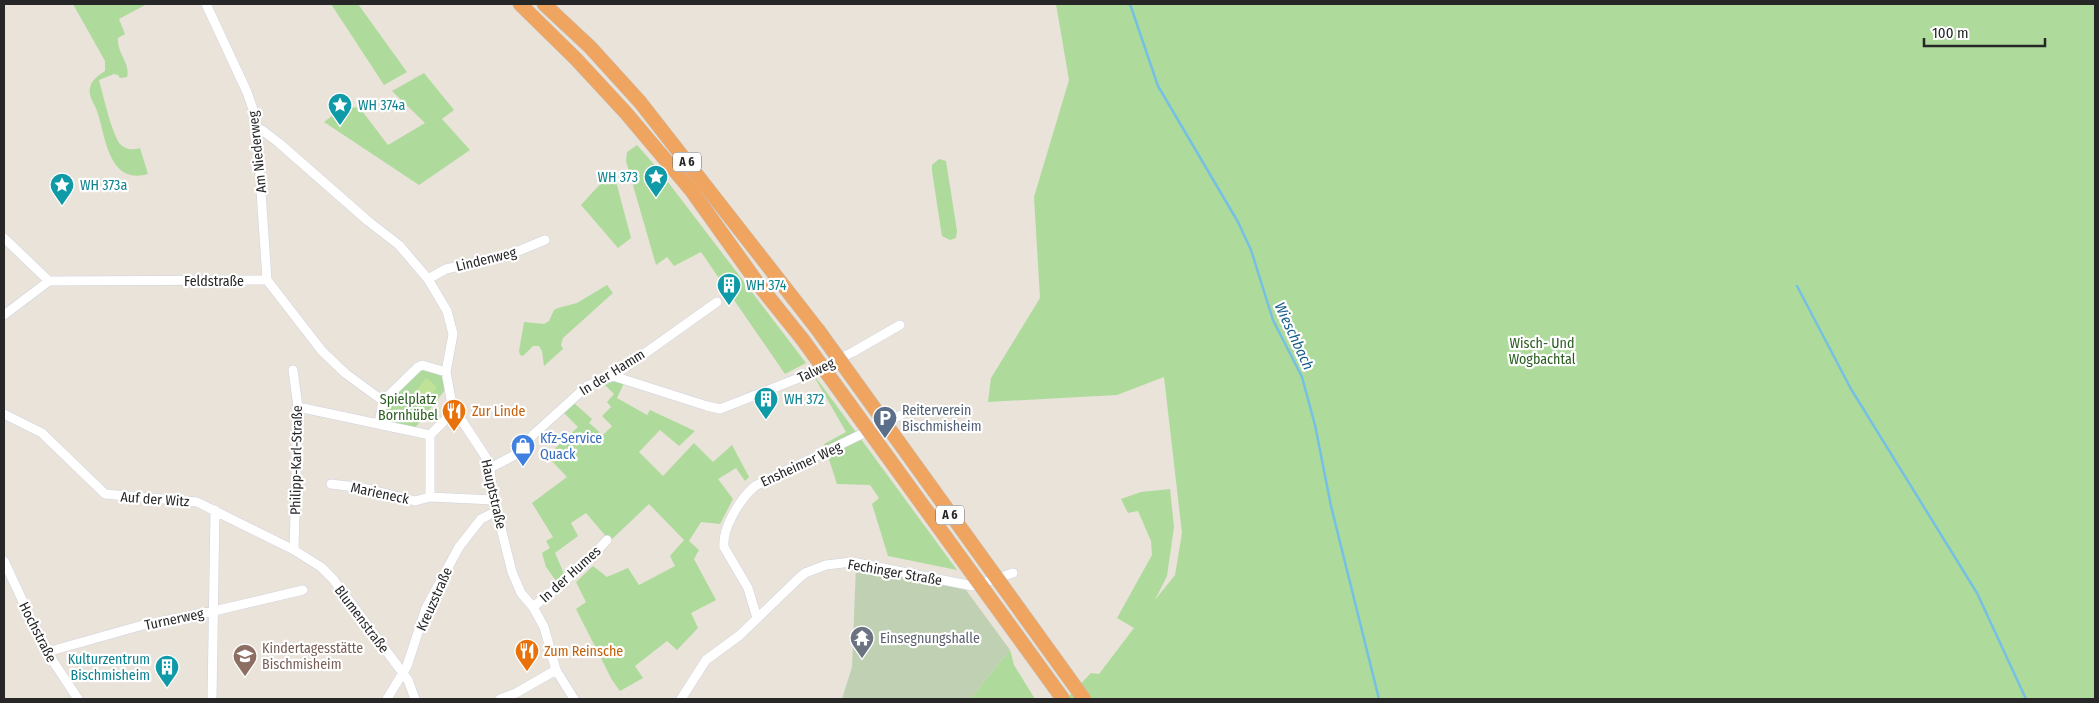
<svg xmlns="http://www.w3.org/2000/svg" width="2099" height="703" font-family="'Fira Sans Condensed',sans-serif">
<rect width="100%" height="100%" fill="#e9e3da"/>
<path fill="#aedb9b" d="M73,4h74l-28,15 6,15 -7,4c-2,14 13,26 9,39l-7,1 -2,-3 -4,-1 -15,6c4,14 13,56 22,65 6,5 12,5 19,3l8,26c-39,11 -42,-35 -50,-60 -2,-9 -10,-16 -8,-26 1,-8 9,-13 15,-17v-10z
M331,4h27l49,68 -23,13z
M1056,4h1039v695h-1029l25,-26 8,1 35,-46 -17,-10 35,-63 -1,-14 -13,-30 -10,2 -7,-14 20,-7 29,-3 4,38 -7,49 -12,24 20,-25 7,-42 -18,-156 -47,18 -129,7 3,-24 49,-80 -6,-101 35,-117z
M424,73l30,37 -12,9 28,31 -51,35 -95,-63 17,-13 18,-2 29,38 37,-22 -33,-32z
M637,145l21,24 148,194 -21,11 -84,-122 -27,14 -7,-9 -11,8 -30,-104 1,-9z
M939,159l7,2 11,70 -1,7 -6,2 -8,-4 -1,-6 -9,-59v-6z
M613,170l18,68 -13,10 -37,-43z
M607,285l6,8 -50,45 -2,7 2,4 -19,17 -2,-15 -3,-5h-6l-10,10 -3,-1 -1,-4 5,-29 20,2 5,-3 5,-11 4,-2 19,-5z
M423,367l20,7 2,16 -30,38 -33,-6 4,-20z
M811,371l146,199 -69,-14 -16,-52 7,-6 -9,-13 -33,-1 -13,-40 22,-12z
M614,380l10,3 -7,15 30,17 3,-5 45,21 -16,15 -19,-16 -21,22 24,24 31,-33 19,19 19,-17 17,32 -4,4 -9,-13 -18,11 15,20 -13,25 -19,-2 -12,19 10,9 -5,9 22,41 -25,13 7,15 -21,22 -10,-9 -32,25 8,12 -23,13 -8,-11 -36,-71 10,-7 -10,-20 17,-16 14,11 21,-9 11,17 36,-19 -5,-10 14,-16 -35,-36 -39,37 -24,-28 -15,10 7,13 -23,17 10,23 -9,5 -10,-14 -4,-14 8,-5 -4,-7 7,-4 -21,-34 35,-26 -20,-21 31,-29 -15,-15 11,-9 18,16 -3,4 14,12 9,-9 -10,-10 9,-9 -4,-5 7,-8 -10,-10z
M1010,650l4,15 21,34h-65z"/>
<path fill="#c0d1b3" d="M856,566l110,24 44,60 -40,49h-128l10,-32z"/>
<path fill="#bfe297" d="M426,378l11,9 -16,21 -11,-9z"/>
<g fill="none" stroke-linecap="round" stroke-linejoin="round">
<path stroke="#75c0e3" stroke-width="2.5" d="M1130,4l28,82 80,136 13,28 22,70 29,57 13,48 16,81 48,193
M1797,286l54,103 126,204 49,106"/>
<defs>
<path id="minor" d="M206,4l41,88 9,26 11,162
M257,130h5l17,13 89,78 31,24 29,34 19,32 6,23 -7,38 5,27 4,11 34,52 5,38 18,72 9,21 12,14 11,20 12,43 18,29
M4,238l45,43
M428,279l18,-10 60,-13 39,-16
M267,280l55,71 23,22 38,28
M4,315l45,-34 218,-1
M293,370l5,37 -4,143
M613,376l94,30 13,3 84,-33 49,-24 47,-27
M298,407l132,28
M4,414l38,19 63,61 92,8 97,48 27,17 12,12 75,101 7,19
M379,424l4,-23 35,-34 4,-2 24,7
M490,468l25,-13 19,-21 53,-48 26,-10 104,-74
M331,484l33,4 51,13 15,-4 64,3
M430,497v-62l25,-25
M4,561l41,88 33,50
M533,607l51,-42 23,-25
M757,618l-9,-30 -24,-41c-2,-20 17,-49 31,-61l146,-71
M47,652l96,-27 71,-14 89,-21
M212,699l3,-189
M387,699l20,-33 19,-58 33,-61 22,-28 16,-8
M500,699l16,-6 40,-23
M681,699l25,-39 34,-25 58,-56 7,-6 21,-8 26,-3 121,24 40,-13"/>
<path id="highway" d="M520,4l56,55 50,54 65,77 68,95 44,55
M544,4l46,43 50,55 178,228"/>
</defs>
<use href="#minor" stroke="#d0d2df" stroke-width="10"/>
<use href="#highway" stroke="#c3c3c3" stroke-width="15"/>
<use href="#minor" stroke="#fff" stroke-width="9"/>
<use href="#highway" stroke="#efa45f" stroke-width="14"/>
<defs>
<path id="highway-bridge" d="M818,330l266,369
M803,340l260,359"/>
</defs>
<use href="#highway-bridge" stroke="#c3c3c3" stroke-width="15" stroke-linecap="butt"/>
<use href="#highway-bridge" stroke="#efa45f" stroke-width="14"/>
</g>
<defs>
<symbol id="sight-pin" viewBox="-11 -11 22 30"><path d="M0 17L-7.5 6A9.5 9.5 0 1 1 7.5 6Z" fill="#0f9aa8" stroke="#fff"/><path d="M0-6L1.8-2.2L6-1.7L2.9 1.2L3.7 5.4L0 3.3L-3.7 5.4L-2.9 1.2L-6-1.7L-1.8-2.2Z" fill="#fff"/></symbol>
<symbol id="building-pin" viewBox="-11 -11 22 30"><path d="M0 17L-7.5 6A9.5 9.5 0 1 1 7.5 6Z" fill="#0f9aa8" stroke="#fff"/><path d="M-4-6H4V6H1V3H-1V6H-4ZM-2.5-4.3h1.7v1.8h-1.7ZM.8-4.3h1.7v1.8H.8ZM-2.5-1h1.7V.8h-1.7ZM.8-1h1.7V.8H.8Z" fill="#fff"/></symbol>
<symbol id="restaurant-pin" viewBox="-11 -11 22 30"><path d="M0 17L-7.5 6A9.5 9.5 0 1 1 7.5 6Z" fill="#e8710a" stroke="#fff"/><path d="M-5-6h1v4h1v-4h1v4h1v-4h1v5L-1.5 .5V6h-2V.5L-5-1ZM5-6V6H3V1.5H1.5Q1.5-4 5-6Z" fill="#fff"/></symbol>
<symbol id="parking-pin" viewBox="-11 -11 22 30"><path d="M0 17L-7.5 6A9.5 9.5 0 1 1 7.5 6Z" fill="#5c6f8a" stroke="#fff"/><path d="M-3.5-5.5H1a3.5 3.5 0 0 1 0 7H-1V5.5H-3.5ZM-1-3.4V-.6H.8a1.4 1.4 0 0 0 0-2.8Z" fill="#fff"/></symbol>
<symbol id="shop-pin" viewBox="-11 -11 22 30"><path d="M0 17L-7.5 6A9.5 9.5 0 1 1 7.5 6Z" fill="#3f7fe0" stroke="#fff"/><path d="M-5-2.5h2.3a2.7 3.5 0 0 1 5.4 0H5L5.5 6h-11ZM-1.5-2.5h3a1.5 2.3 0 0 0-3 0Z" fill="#fff"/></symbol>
<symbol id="temple-pin" viewBox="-11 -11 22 30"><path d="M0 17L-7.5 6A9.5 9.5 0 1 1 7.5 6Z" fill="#6b7280" stroke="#fff"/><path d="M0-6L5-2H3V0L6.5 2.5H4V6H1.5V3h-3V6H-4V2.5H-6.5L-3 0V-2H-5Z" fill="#fff"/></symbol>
<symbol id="school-pin" viewBox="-11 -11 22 30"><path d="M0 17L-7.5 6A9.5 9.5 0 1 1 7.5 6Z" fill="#8d6e63" stroke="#fff"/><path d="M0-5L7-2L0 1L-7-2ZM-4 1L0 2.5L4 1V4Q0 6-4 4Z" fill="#fff"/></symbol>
</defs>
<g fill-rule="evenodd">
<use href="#sight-pin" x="326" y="91" width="28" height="38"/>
<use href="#sight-pin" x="642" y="163" width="28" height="38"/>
<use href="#sight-pin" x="48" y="171" width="28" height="38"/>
<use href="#building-pin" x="715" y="271" width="28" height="38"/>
<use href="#building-pin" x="752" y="385" width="28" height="38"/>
<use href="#restaurant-pin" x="440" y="397" width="28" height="38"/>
<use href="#parking-pin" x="871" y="404" width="28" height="38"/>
<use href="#shop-pin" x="509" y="432" width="28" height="38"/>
<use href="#temple-pin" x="848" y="624" width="28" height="38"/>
<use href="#restaurant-pin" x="513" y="637" width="28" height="38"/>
<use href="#school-pin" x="231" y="642" width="28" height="38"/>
<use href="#building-pin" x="153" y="653" width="28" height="38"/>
</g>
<g text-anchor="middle" stroke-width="4.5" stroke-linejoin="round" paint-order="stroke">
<g fill="#fff" stroke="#686868" stroke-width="1">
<rect x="673" y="152.5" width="28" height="19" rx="4"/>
<rect x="936" y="505.5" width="28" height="19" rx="4"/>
</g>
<g font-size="12" font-weight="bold" fill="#272727">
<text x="687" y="166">A 6</text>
<text x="950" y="519">A 6</text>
</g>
<g font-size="14" fill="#0d838f" stroke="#fff" text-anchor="start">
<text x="358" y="110">WH 374a</text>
<text x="638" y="182" text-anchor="end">WH 373</text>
<text x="80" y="190">WH 373a</text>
<text x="746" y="290">WH 374</text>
<text x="784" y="404">WH 372</text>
<text x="150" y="664" text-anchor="end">Kulturzentrum<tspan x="150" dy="16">Bischmisheim</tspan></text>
</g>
<g font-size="14" fill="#272727" stroke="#fff">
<text transform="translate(257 152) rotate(-96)" y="5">Am Niederweg</text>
<text transform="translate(486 259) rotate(-14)" y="5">Lindenweg</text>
<text x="214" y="286">Feldstraße</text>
<text transform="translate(816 370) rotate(-25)" y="5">Talweg</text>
<text transform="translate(612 372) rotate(-32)" y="5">In der Hamm</text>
<text transform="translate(296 460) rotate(-89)" y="5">Philipp-Karl-Straße</text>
<text transform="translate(801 464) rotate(-25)" y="5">Ensheimer Weg</text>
<text transform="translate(380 493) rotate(12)" y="5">Marieneck</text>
<text transform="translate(494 494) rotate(77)" y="5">Hauptstraße</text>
<text transform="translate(155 499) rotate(4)" y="5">Auf der Witz</text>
<text transform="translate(895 572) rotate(10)" y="5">Fechinger Straße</text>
<text transform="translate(570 574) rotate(-42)" y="5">In der Humes</text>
<text transform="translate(434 599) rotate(-66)" y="5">Kreuzstraße</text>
<text transform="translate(174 619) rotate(-12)" y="5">Turnerweg</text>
<text transform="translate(362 619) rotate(53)" y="5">Blumenstraße</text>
<text transform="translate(38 632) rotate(63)" y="5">Hochstraße</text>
</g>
<g font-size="14" fill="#295d1f" stroke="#fff">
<text x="1542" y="348">Wisch- Und<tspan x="1542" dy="16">Wogbachtal</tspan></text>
<text x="408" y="404">Spielplatz<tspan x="408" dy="16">Bornhübel</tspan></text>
</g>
<g font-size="14" fill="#4e5e75" stroke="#fff" text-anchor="start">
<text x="902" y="415">Reiterverein<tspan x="902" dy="16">Bischmisheim</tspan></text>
</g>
<g font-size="14" fill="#c56008" stroke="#fff" text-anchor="start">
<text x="472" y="416">Zur Linde</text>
<text x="544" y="656">Zum Reinsche</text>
</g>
<g font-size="14" fill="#366cbe" stroke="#fff" text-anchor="start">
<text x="540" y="443">Kfz-Service<tspan x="540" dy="16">Quack</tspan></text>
</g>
<g font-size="14" fill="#5b616d" stroke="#fff" text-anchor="start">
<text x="880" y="643">Einsegnungshalle</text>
</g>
<g font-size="14" fill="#785e54" stroke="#fff" text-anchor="start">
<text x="262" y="653">Kindertagesstätte<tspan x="262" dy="16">Bischmisheim</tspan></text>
</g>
<g font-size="15" font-style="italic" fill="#185e8b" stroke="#fff">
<text transform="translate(1294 336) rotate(65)" y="5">Wieschbach</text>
</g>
</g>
<rect width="2099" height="703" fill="none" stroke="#272727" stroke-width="10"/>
<path d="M1924 38v8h121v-8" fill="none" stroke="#272727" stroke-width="2.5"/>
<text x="1932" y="38" font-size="15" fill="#272727" stroke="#ffffff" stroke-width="4" paint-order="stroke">100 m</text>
</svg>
